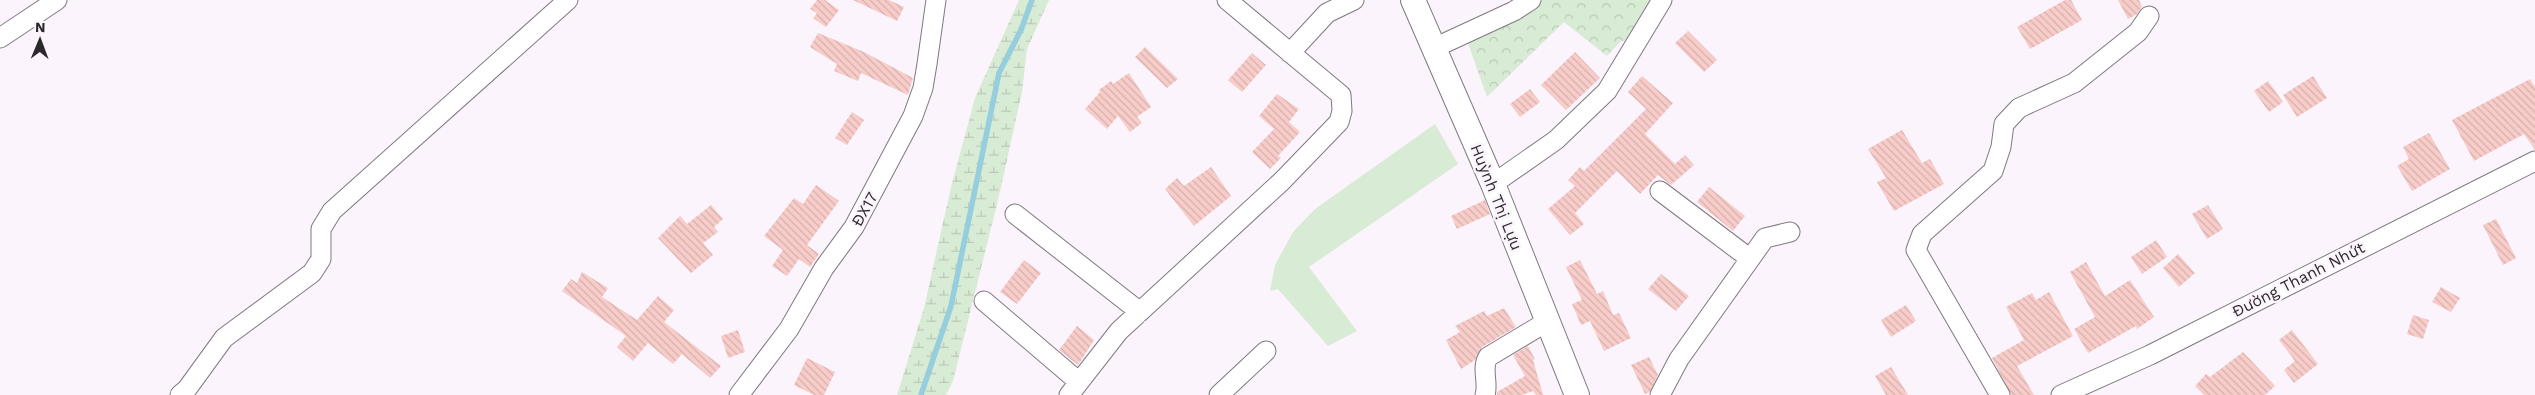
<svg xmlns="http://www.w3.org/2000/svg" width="2535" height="395" font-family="'Work Sans',sans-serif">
<defs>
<pattern id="forest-crowns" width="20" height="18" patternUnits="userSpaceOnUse" patternTransform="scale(1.25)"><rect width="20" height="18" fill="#d8ebd4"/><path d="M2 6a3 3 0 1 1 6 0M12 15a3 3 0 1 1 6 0" fill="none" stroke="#bacab6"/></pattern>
<pattern id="wetland-marsh" width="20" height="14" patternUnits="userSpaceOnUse" patternTransform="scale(1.25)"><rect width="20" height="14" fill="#d8ebd4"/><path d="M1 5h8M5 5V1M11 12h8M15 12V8" fill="none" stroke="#bacab6"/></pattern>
<pattern id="building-back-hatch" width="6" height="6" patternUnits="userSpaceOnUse" patternTransform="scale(1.25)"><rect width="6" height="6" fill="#f8cdc9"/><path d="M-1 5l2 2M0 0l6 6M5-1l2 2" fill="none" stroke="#d5b0ad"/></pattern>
</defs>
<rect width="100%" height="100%" fill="#fcf4fc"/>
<path fill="#d8ebd4" d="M1435,124l23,40 -149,103 48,64 -29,15 -50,-57 -8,2 5,-26 18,-33 22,-23z"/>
<path fill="url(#forest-crowns)" d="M1518,0h136l-20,40 -13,1 -14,15 -43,-34 -77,75 -23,-65z"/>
<path fill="url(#wetland-marsh)" d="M1019,0h30l-22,49 -5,43 -23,104 -46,185 -7,14h-49l27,-87 27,-121 24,-89z"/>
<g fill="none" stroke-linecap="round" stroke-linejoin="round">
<path stroke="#96cede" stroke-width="5.5" d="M921,395l30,-89 48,-233 22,-43 11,-30"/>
</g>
<path fill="url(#building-back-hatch)" d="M817,0h8l14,10 -13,17 -13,-9 4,-5 -7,-4z
M853,0h36l15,7 -7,14z
M2065,0h6l11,20 -52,29 -13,-22z
M2118,0h21l3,7 -5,7 -9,5z
M1688,31l29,29 -13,12 -29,-29z
M818,33l46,19 49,26 -5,17 -47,-22 -3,8 -24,-10 3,-7 -27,-17z
M1145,47l33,32 -11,9 -32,-31z
M1575,52l25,26 -34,32 -25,-25z
M1252,53l14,12 -24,27 -14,-12z
M1129,73l22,34 -14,10 5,6 -12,9 -12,-16 -11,13 -22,-20 15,-17 -1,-2 12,-9 2,3z
M1642,76l31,27 -28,31 30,30 10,-9 9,10 -23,20 -13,-10 -18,19 -23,-23 -42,42 9,11 -14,11 -22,-26 27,-23 -7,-6 12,-13 4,4 62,-62 -18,-17z
M2313,76l14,22 -30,19 -14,-22z
M2530,79l5,8v63l-11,-16 -50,27 -22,-41z
M2268,81l15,21 -14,10 -15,-21z
M1530,89l10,13 -20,15 -10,-13z
M1277,94l22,15 -10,13 11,10 -22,24 3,2 -11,11 -18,-17 22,-23 -15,-13z
M852,112l12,8 -17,25 -12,-7z
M1902,130l20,33 8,-4 14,25 -50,27 -17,-29 9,-4 -18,-29z
M2429,133l21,36 -38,22 -15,-25 12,-7 -6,-12z
M1211,167l20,29 -37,30 -29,-37 12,-11 7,8z
M816,185l23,16 -32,44 12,9 -9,13 -11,-8 -12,17 -15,-10 11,-16 -19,-14 30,-38 9,6z
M1709,187l36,29 -12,15 -36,-29z
M1485,200l5,14 -33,15 -6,-13z
M711,205l12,14 -9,8 4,5 -15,11 10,12 -22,18 -33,-35 22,-22 7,8z
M2208,205l15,24 -16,10 -15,-25z
M2496,219l20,39 -13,7 -20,-40z
M2156,240l11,17 -25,17 -11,-17z
M2178,254l17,19 -16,14 -16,-19z
M1024,260l17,13 -24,31 -17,-12z
M1580,260l17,34 6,-3 10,24 6,-2 12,25 -27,13 -14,-30 -9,4 -9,-21 10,-4 -16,-33z
M2086,262l19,34 25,-16 24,37 -17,12 -1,-3 -48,27 -14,-24 21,-12 -25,-45z
M582,272l26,16 -6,9 35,23 21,-24 16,14 -10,12 57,44 -11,12 -28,-24 -9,10 -25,-21 -15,18 -16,-14 9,-11 -64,-45 9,-12 6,4z
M1661,274l28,22 -13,15 -28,-22z
M2441,287l19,11 -9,14 -19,-10z
M2049,292l24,44 -56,30 17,29h-23l-19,-37 32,-18 -18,-33 26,-14 4,7z
M1906,305l10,16 -25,16 -10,-17z
M1504,308l12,19 -34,20 -7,13 -14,9 -15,-29 14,-8 -5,-6 29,-15 3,5z
M2413,315l16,5 -6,19 -16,-5z
M1077,326l17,14 -16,25 -19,-15z
M738,330l7,22 -17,6 -7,-22z
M2292,330l26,34 -24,19 -10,-13 11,-9 -16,-21z
M1528,346l7,13 -2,1 10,35h-7l-3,-4 -11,4h-25v-3l28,-16 -12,-21z
M2243,352l32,34 -10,9h-61l-9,-9 11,-12 4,3z
M1649,357l9,18 -8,17 -5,2 -14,-29z
M807,358l28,14 -11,23h-10l-20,-10z
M1891,367l17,28h-22l-11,-19z"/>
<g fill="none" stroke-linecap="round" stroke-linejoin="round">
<defs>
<path id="minor" d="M0,38l57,-38
M1434,48l80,-37 17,-11
M1290,53l37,-40 27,-13
M1493,184l63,-44 51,-49 55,-91
M1660,191l89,67
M1015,214l125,98
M984,301l95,81
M180,395l7,-6 37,-51 88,-65 9,-14v-30l11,-18 236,-211
M739,395l50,-66 35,-61 30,-41 59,-111 10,-28 4,-24 9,-64
M1069,395l50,-64 163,-150 57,-59 3,-11 -1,-16 -114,-95
M1219,395l47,-44
M1485,395c4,-12 -4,-26 3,-38l60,-36
M1660,395l19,-36 86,-121 25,-6
M2000,395l-84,-145 6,-16 71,-63 8,-24 3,-23 15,-16 55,-25 64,-51 11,-16
M2061,395l89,-40 385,-194"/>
<path id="tertiary" d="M1413,0l80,184 84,211"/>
</defs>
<use href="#minor" stroke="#807880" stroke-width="21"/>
<use href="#tertiary" stroke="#807880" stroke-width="26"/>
<use href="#minor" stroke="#fff" stroke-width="19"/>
<use href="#tertiary" stroke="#fff" stroke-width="24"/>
</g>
<g text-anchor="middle" stroke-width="5" stroke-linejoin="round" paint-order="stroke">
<g font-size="16" fill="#2c292c" stroke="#fcf4fc">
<text transform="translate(1497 197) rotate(68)" y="6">Huỳnh Thị Lựu</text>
<text transform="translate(864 209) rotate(-60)" y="6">ĐX17</text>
<text transform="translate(2298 279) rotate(-27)" y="6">Đường Thanh Nhứt</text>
</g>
</g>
<g transform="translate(40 40) rotate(1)" stroke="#fcf4fc" stroke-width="4" paint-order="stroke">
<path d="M0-4L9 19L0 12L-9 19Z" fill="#2c292c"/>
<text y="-8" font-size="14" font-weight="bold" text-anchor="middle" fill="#2c292c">N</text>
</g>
</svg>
